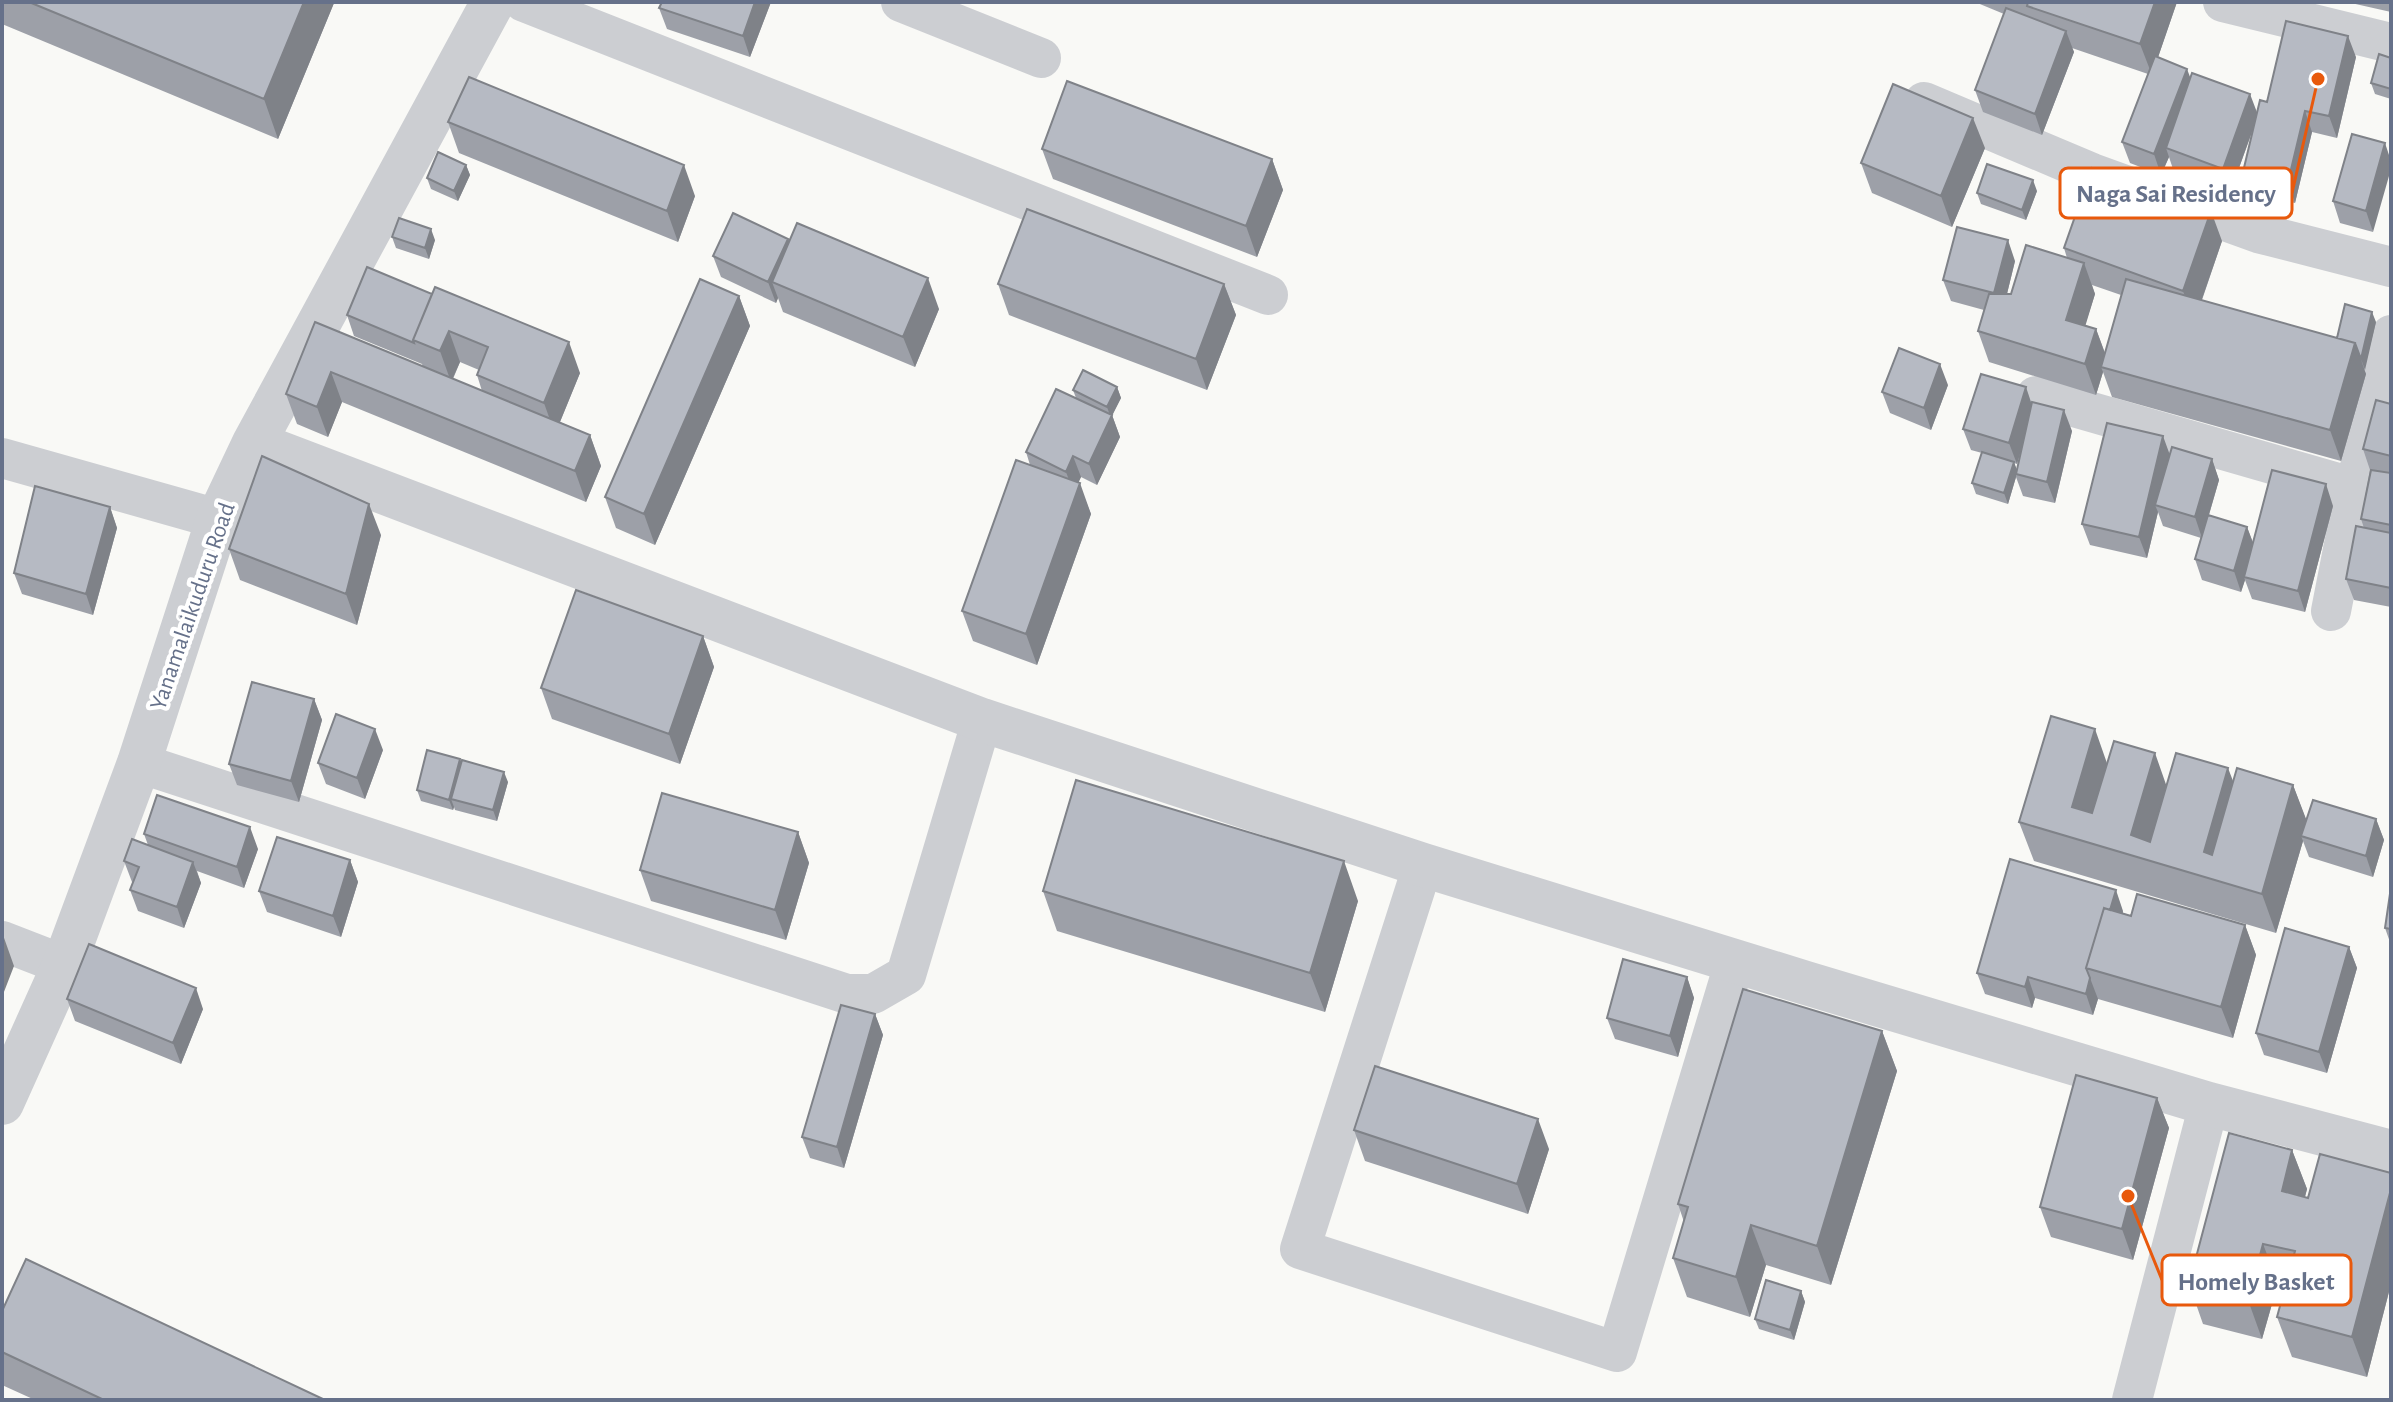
<svg xmlns="http://www.w3.org/2000/svg" width="2393" height="1402" font-family="'Alegreya Sans',sans-serif">
<rect width="100%" height="100%" fill="#f9f9f6"/>
<g fill="none" stroke-linecap="round" stroke-linejoin="round">
<path stroke="#ccced2" stroke-width="40" d="M524,2l744,293
M901,2l140,56
M2223,2l168,41
M1924,102l168,71 166,60 133,34
M2036,396l319,92
M2,458l216,61
M2331,611l24,-123 36,-153
M139,763l708,231h26l33,-19 76,-255
M1423,865l-123,384 317,103 118,-391
M2,941l62,24
M2132,1400l77,-296"/>
<path stroke="#ccced2" stroke-width="44" d="M254,443l728,277 441,145 383,118 403,121 182,48
M2,1103l62,-138 75,-202 79,-244 36,-76 239,-441"/>
</g>
<path fill="#9da0a8" fill-rule="evenodd" d="M2,2h332v1l-56,136 -276,-115z
M662,2h109l-21,55 -83,-28 -8,-21z
M1975,2h202l-19,55 32,21 67,35 10,-11 89,-45 -19,81 -25,-6 -17,71 -44,-10 -8,-21 12,-48 -24,66 -58,-21 -4,-12 -8,18 -31,-12 -8,-21 26,-68 -76,-26 2,4 -32,83 -59,-23 -8,-22 29,-76z
M2351,2h40v10l-40,-9z
M2391,58v41l-16,-5 -4,-11z
M448,122l247,74 -17,46 -219,-89z
M2352,134l21,98 -33,-9 -7,-22z
M1985,148l-33,79 -80,-34 -11,-30z
M1042,149l230,10 11,31 -26,67 -204,-78z
M466,165l4,10 -12,26 -27,-12 -4,-11z
M2037,191l-11,29 -45,-16 -4,-11z
M392,237l43,3 -6,19 -33,-11z
M788,239l1,2 150,68 -24,58 -132,-55 -5,-14 -2,5 -55,-26 -8,-21z
M2222,241l-20,59 135,38 39,-16 -12,48 2,4 -25,87 -229,-64 -9,-25 -7,23 -107,-33 -11,-31 6,-21 -33,-9 -8,-21 72,-19 -8,33h4l56,-36 -3,-10zM2092,285l29,10 -16,58 -9,-24 -11,-4 10,-31z
M367,267l213,106 -20,49 30,13 11,31 -15,36 -244,-100 -14,35 -31,-13 -11,-30 29,-72 108,45 -1,-3 -68,-28 -7,-21zM460,362l19,8 -2,5 5,16 -29,-12z
M998,284h226l12,31 -29,75 -198,-75z
M739,296l11,30 -95,219 -39,-17 -11,-31z
M1948,385l-17,45 -41,-17 -8,-21z
M1117,387l4,11 -9,17 8,22 -23,48 -16,-8 -3,5 13,32 -54,151 -64,-24 -11,-30 68,-146 -4,-13 50,-54 -3,-8z
M2031,404l41,27 -17,72 -32,-7 -7,-19 -8,27 -32,-10 -4,-11 10,-30 -11,-3 -8,-21zM2022,448l-5,22 -3,-7 3,1z
M2391,404v203l-37,-7 -8,-21 18,-51 -3,-9 9,-49 -7,-21z
M2170,454l42,5 7,21 -10,35 38,12 6,16 80,-37 -28,106 -53,-13 -7,-19 -4,12 -39,-12 -7,-21 6,-21 -38,-12 -5,-14 -11,46 -57,-13 -8,-21z
M110,507l7,21 -24,87 -71,-21 -8,-21z
M381,535l-24,90 -117,-45 -11,-31z
M703,636l11,31 -34,97 -128,-45 -11,-31z
M314,699l8,21 -23,82 -62,-17 -8,-21z
M383,750l-18,49 -39,-15 -8,-21z
M461,761l47,21 -11,39 -42,-11 -1,-3 -1,3 -32,-9 -4,-11z
M2107,763l60,22 66,-4 60,4 13,35 70,-1 8,21 -11,37 -64,-20 -6,-16 -27,92 -242,-72 -15,-39z
M798,832l11,31 -23,77 -135,-39 -11,-31z
M144,834l114,15 -14,39 -47,-17 4,12 -17,45 -46,-17 -8,-21 3,-7 -1,-1 -8,-21 24,-16z
M350,860l8,22 -17,55 -74,-25 -8,-21z
M2391,887v58l-6,-17z
M1043,891l315,10 -33,111 -268,-81z
M2123,911v2l8,3 114,9 11,30 -23,83 -135,-39 -5,16 -58,-17 -3,10 -47,-14 -8,-21z
M2349,947l8,21 -30,105 -63,-18 -8,-22z
M1687,977l7,21 -16,59 -63,-18 -8,-21z
M67,999l136,10 -22,55 -106,-43z
M875,1014l8,21 -39,133 -34,-10 -8,-21z
M1882,1031l15,40 -66,214 -65,-20 -16,52 -63,-20 -14,-39 11,-36 -6,-18z
M2157,1098l12,30 -36,132 -82,-23 -11,-30z
M1354,1130l195,19 -21,65 -163,-53z
M2292,1150l15,39 -2,8 3,1 83,-25v111l-24,93 -75,-20 -15,-40 9,-32 -8,-2 -16,56 -59,-15 -14,-40z
M1801,1291l4,11 -11,38 -35,-11 -4,-10z
M2,1311l323,89h-290l-33,-15z"/>
<path fill="#7f8288" d="M304,2h30v1l-56,136 -14,-40z
M755,2h16l-21,55 -7,-21z
M2155,2h22l-25,73 -12,-31z
M2066,31l8,21 -32,83 -7,-21z
M2348,36l8,21 -19,81 -8,-22z
M2187,69l8,21 -29,58 3,9 -8,18 -7,-21z
M2250,94l8,21 -27,75 -8,-21z
M2305,111l7,21 -17,71 -7,-21z
M1973,118l12,30 -33,79 -11,-31z
M2385,143l6,18v8l-18,63 -7,-21z
M1272,159l11,31 -26,67 -11,-31z
M466,165l4,10 -12,26 -4,-10z
M684,165l11,31 -17,46 -11,-31z
M2033,180l4,11 -11,29 -4,-10z
M2211,211l11,30 -28,81 -11,-31z
M431,229l4,11 -6,19 -4,-11z
M788,239l8,22 -24,21 6,16 -2,5 -8,-21z
M2008,240l7,21 -13,53 -8,-21z
M2084,263l11,31 -17,56 -12,-30z
M928,278l11,31 -24,58 -12,-30z
M1224,284l12,31 -29,75 -11,-31z
M739,296l11,30 -95,219 -11,-31z
M2372,312l4,10 -11,48 -4,-11z
M2096,329l11,30 -6,8 2,5 -7,23 -11,-31z
M449,331l11,31 -9,20 -11,-31z
M569,342l11,31 -25,61 -11,-31z
M2355,343l11,31 -25,87 -11,-31z
M1940,364l8,21 -17,45 -7,-22z
M331,372l11,30 -14,35 -11,-30z
M1117,387l4,11 -10,20 -4,-11z
M2026,387l7,21 -16,56 -8,-21z
M2064,410l8,21 -17,72 -8,-21z
M1112,415l8,22 -23,48 -8,-21z
M590,435l11,31 -15,36 -11,-31z
M2163,436l8,22 -16,47 3,7 -11,46 -8,-21z
M1073,456l8,21 -7,16 -8,-21z
M2212,459l7,21 -17,58 -7,-21z
M2014,462l4,11 -2,1v3l-8,27 -4,-11z
M1080,483l11,31 -54,151 -11,-31z
M2326,484l7,22 -28,106 -7,-21z
M369,504l12,31 -24,90 -11,-31z
M110,507l7,21 -24,87 -7,-21z
M2247,527l8,21 -11,29 1,3 -4,12 -7,-21z
M703,636l11,31 -34,97 -11,-30z
M314,699l8,21 -23,82 -8,-21z
M375,729l8,21 -18,49 -8,-21z
M2095,729l14,40 -22,73 -15,-35z
M2155,753l14,40 -19,68 -19,-26z
M460,759l4,11 -13,29 3,8 -1,3 -4,-10z
M2228,768l15,39 -22,75 -17,-30z
M504,772l4,10 -11,39 -4,-11z
M2293,785l15,39 -7,12 2,5 -27,92 -14,-39z
M2376,819l8,21 -11,37 -7,-21z
M250,827l8,22 -14,39 -7,-21z
M798,832l11,31 -23,77 -11,-30z
M350,860l8,22 -17,55 -8,-21z
M1344,861l14,40 -33,111 -15,-39z
M193,862l8,21 -17,45 -7,-21z
M2116,890l7,21 -18,62 -13,-3z
M2245,925l11,30 -23,83 -12,-31z
M3,935l11,31 -12,31v-60z
M2349,947l8,21 -30,105 -8,-21z
M1687,977l7,21 -16,59 -8,-21z
M2028,977l7,21 -3,10 -7,-21z
M2090,978l8,21 -5,16 -7,-21z
M196,988l7,21 -22,55 -8,-21z
M875,1014l8,21 -39,133 -7,-21z
M1882,1031l15,40 -66,214 -14,-39z
M2157,1098l12,30 -36,132 -11,-31z
M1538,1119l11,30 -21,65 -11,-30z
M2292,1150l15,39 -11,41 -14,-39z
M2391,1189v95l-24,93 -15,-40z
M1751,1225l15,40 -16,52 -14,-40z
M2263,1244l15,39 -16,56 -14,-39z
M1801,1291l4,11 -11,38 -4,-10z"/>
<path fill="#b6bac3" stroke="#7f8288" stroke-width="2" d="M29,2h275l-40,97z
M662,2h93l-12,34 -84,-28z
M2028,2h127l-15,42 -113,-38z
M2006,8l60,23 -31,83 -60,-24z
M2286,21l62,15 -19,80 -24,-5 -17,71 -45,-10 17,-72 7,2z
M2379,54l12,4v31l-20,-6z
M2155,56l32,13 -33,85 -32,-12z
M2192,73l58,21 -27,75 -57,-21z
M469,77l215,88 -17,46 -219,-89z
M1067,81l205,78 -26,67 -204,-77z
M1893,84l80,34 -32,78 -80,-33z
M2352,134l33,9 -19,68 -33,-10z
M438,152l28,13 -12,26 -27,-13z
M1987,164l46,16 -11,30 -45,-17z
M2092,168l119,43 -28,80 -119,-43z
M1027,209l197,75 -28,75 -198,-75z
M733,213l55,26 -20,43 -55,-26z
M399,218l32,11 -6,19 -33,-11z
M797,223l131,55 -25,59 -131,-55z
M1957,227l51,13 -14,53 -51,-13z
M2026,245l58,18 -18,57 30,9 -11,35 -107,-33 11,-37h22z
M367,267l65,27 -19,46 1,3 -67,-28z
M700,279l39,17 -95,218 -39,-17z
M2126,279l229,64 -25,87 -229,-63z
M435,287l134,55 -25,61 -67,-28 11,-28 -39,-16 -9,20 -27,-11z
M2345,304l27,8 -11,47 -6,-16 -18,-5z
M315,322l275,113 -15,36 -244,-99 -14,35 -31,-13z
M1899,348l41,16 -16,44 -42,-16z
M1083,370l34,17 -10,20 -34,-17z
M1981,374l45,13 -17,56 -46,-14z
M1056,389l56,26 -23,49 -16,-8 -7,16 -40,-20z
M2376,400l15,4v52l-28,-7z
M2032,402l32,8 -17,72 -31,-8z
M2107,423l56,13 -24,101 -57,-13z
M2172,447l40,12 -17,58 -40,-12z
M1982,452l32,10 -10,31 -32,-10z
M262,456l107,48 -23,90 -117,-45z
M1016,460l64,23 -54,151 -64,-23z
M2272,470l54,14 -28,107 -54,-14z
M2371,470l20,3v52l-30,-6z
M35,486l75,21 -24,87 -72,-21z
M2208,515l39,12 -13,44 -39,-12z
M2356,526l35,7v55l-45,-9z
M576,590l127,46 -34,98 -128,-46z
M252,682l62,17 -23,82 -62,-17z
M336,714l39,15 -18,49 -39,-15z
M2051,716l44,13 -23,78 20,6 22,-72 41,12 -24,82 19,7 26,-89 52,15 -24,84 8,3 25,-87 56,17 -31,109 -243,-72z
M427,750l33,9 -11,41 -32,-10z
M462,760l42,12 -11,38 -42,-11z
M1076,780l268,81 -34,112 -267,-82z
M662,793l136,39 -23,78 -135,-40z
M157,795l93,32 -13,40 -93,-33z
M2313,800l63,19 -10,37 -65,-20z
M277,837l73,23 -17,56 -74,-25z
M132,839l61,23 -16,45 -47,-17 9,-23 -15,-6z
M2010,859l106,31 -6,20 -6,-2 -18,60 4,10 -4,16 -58,-17 -3,10 -48,-14z
M2391,887v42l-6,-1z
M2137,894l108,31 -24,82 -135,-39 18,-60 27,8z
M2285,928l64,19 -30,105 -63,-19z
M89,944l107,44 -23,55 -106,-44z
M1623,959l64,18 -17,59 -63,-18z
M1743,989l139,42 -65,215 -66,-21 -15,52 -63,-19 15,-51 -10,-3z
M841,1005l34,9 -38,133 -35,-10z
M1375,1066l163,53 -21,65 -163,-54z
M2076,1075l81,23 -35,131 -82,-22z
M2229,1133l63,17 -10,41 26,7 12,-44 71,19v16l-39,148 -75,-20 18,-66 -32,-7 -15,56 -59,-16z
M26,1259l299,141h-221l-102,-48v-41z
M1766,1280l35,11 -11,39 -35,-11z"/>
<g text-anchor="middle" stroke-width="8" stroke-linejoin="round" paint-order="stroke">
<g font-size="24" fill="#66718a" stroke="#fff">
<text transform="translate(192 606) rotate(-71)" y="8">Yanamalaikuduru Road</text>
</g>
</g>
<path fill="none" stroke="#e8590c" stroke-width="3" d="M2318 79L2292 193M2128 1196L2162 1280"/>
<g fill="#e8590c" stroke="#fff" stroke-width="3">
<circle cx="2318" cy="79" r="8"/>
<circle cx="2128" cy="1196" r="8"/>
</g>
<g fill="#fff" stroke="#e8590c" stroke-width="3">
<rect x="2060" y="168" width="232" height="50" rx="8"/>
<rect x="2162" y="1255" width="189" height="50" rx="8"/>
</g>
<g font-size="26" text-anchor="middle" font-weight="bold" fill="#66718a">
<text x="2176" y="202">Naga Sai Residency</text>
<text x="2256" y="1290">Homely Basket</text>
</g>
<rect width="2393" height="1402" fill="none" stroke="#66718a" stroke-width="8"/>
</svg>
